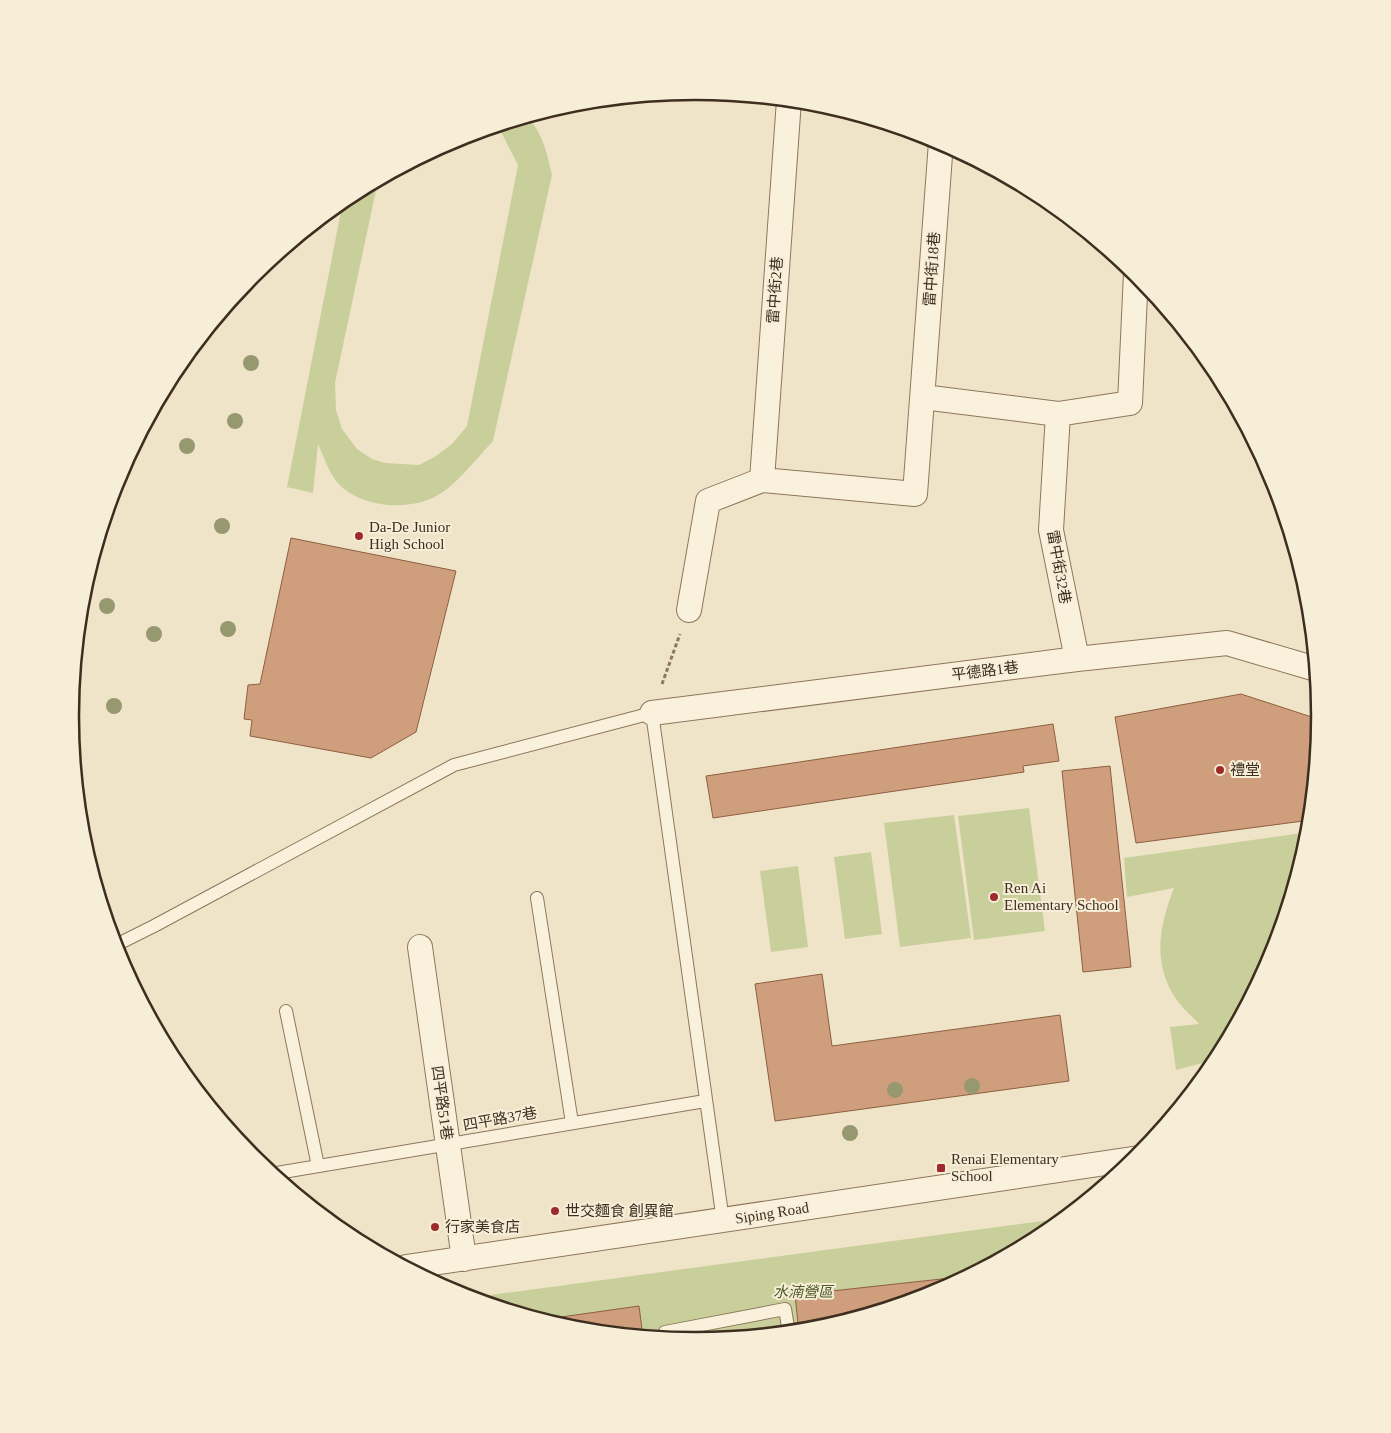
<svg xmlns="http://www.w3.org/2000/svg" width="1391" height="1433" font-family="'Times New Roman','Noto Sans TC',serif">
<rect width="100%" height="100%" fill="#f0e4c8"/>
<path fill="#c9cf9b" d="M528,117c15,17 19,36 24,58l-59,266c-14,15 -38,45 -55,54 -28,17 -79,13 -101,-13 -9,-11 -13,-25 -19,-38l-5,49 -26,-6 56,-286 35,-20 -43,202 1,27 6,19 15,20 15,10 13,4 34,2 17,-9 16,-12 15,-18 51,-261 -20,-39z
M1029,808l16,123 -71,9 -16,-124z
M954,815l17,123 -71,9 -16,-124z
M1310,832l-37,124 -55,103 -42,11 -6,-43 29,-3c-7,-8 -17,-16 -23,-25 -24,-37 -17,-72 -2,-111l-47,9 -3,-39z
M871,852l11,82 -37,5 -11,-82z
M798,866l10,81 -37,5 -11,-81z
M1065,1218l-22,19 -108,57 -118,36 -122,12 -122,-12 -105,-32z"/>
<path fill="#cf9f7d" stroke="#8d5f41" d="M291,538l165,33 -40,161 -45,26 -121,-22 2,-16 -8,-1 4,-34 12,-1z
M1241,694l80,26 -10,100 -175,23 -21,-126z
M1053,724l6,37 -36,5 1,6 -311,46 -7,-42z
M1110,766l21,201 -48,5 -21,-201z
M822,974l10,72 228,-31 9,66 -294,40 -20,-137z
M969,1276l-34,18 -118,36 -18,2 -4,-37z
M639,1306l4,31 -70,-7 -33,-10z
M762,1332v3l-69,7z"/>
<g fill="none" stroke-linecap="round" stroke-linejoin="round">
<defs>
<path id="service" d="M537,898l35,225
M114,946l40,-20 300,-161 198,-52 71,508
M286,1011l32,155
M271,1174l434,-73
M665,1339v-7l120,-23 4,24"/>
<path id="minor" d="M923,397l135,17 72,-11 6,-130
M1058,414l-7,116 26,129
M762,480l153,14 26,-352
M689,610l19,-109 54,-21 27,-380
M652,713l425,-54 150,-16 89,26
M420,947l44,312
M406,1267l733,-109"/>
</defs>
<use href="#service" stroke="#8d765c" stroke-width="14"/>
<use href="#minor" stroke="#8d765c" stroke-width="26"/>
<path stroke="#8d765c" stroke-width="3" stroke-dasharray="4 2.5" stroke-linecap="butt" d="M662,684l18,-50"/>
<use href="#service" stroke="#faf1dc" stroke-width="12"/>
<use href="#minor" stroke="#faf1dc" stroke-width="24"/>
</g>
<g fill="#96986f">
<circle cx="251" cy="363" r="8"/>
<circle cx="235" cy="421" r="8"/>
<circle cx="187" cy="446" r="8"/>
<circle cx="222" cy="526" r="8"/>
<circle cx="107" cy="606" r="8"/>
<circle cx="228" cy="629" r="8"/>
<circle cx="154" cy="634" r="8"/>
<circle cx="114" cy="706" r="8"/>
<circle cx="972" cy="1086" r="8"/>
<circle cx="895" cy="1090" r="8"/>
<circle cx="850" cy="1133" r="8"/>
</g>
<g fill="#9e2a2b" stroke="#f7eed8" stroke-width="2">
<circle cx="359" cy="536" r="5"/>
<circle cx="1220" cy="770" r="5"/>
<circle cx="994" cy="897" r="5"/>
<rect x="936" y="1163" width="10" height="10" rx="2.5"/>
<circle cx="555" cy="1211" r="5"/>
<circle cx="435" cy="1227" r="5"/>
</g>
<g text-anchor="middle" stroke-width="4" stroke-linejoin="round" paint-order="stroke">
<g font-size="15" fill="#3d2e20" stroke="#f7eed8">
<text transform="translate(932 269) rotate(-86)" y="5">雷中街18巷</text>
<text transform="translate(775 290) rotate(-86)" y="5">雷中街2巷</text>
<text transform="translate(1059 567) rotate(80)" y="5">雷中街32巷</text>
<text transform="translate(985 671) rotate(-7)" y="5">平德路1巷</text>
<text transform="translate(442 1103) rotate(82)" y="5">四平路51巷</text>
<text transform="translate(500 1119) rotate(-10)" y="5">四平路37巷</text>
<text transform="translate(772 1213) rotate(-9)" y="5">Siping Road</text>
</g>
<g font-size="15" fill="#3d2e20" stroke="#f7eed8" text-anchor="start">
<text x="369" y="532">Da-De Junior<tspan x="369" dy="17">High School</tspan></text>
<text x="1230" y="775">禮堂</text>
<text x="1004" y="893">Ren Ai<tspan x="1004" dy="17">Elementary School</tspan></text>
<text x="951" y="1164">Renai Elementary<tspan x="951" dy="17">School</tspan></text>
<text x="565" y="1216">世交麵食 創異館</text>
<text x="445" y="1232">行家美食店</text>
</g>
<g font-size="15" font-style="italic" fill="#4d5a26" stroke="#f7eed8">
<text x="803" y="1297">水湳營區</text>
</g>
</g>
<path d="M0 0H1391V1433H0ZM79 716a616 616 0 1 1 1232 0a616 616 0 1 1-1232 0Z" fill="#f7eed8" fill-rule="evenodd"/>
<path fill="none" stroke="#3d2e20" stroke-width="2.5" d="M79 716a616 616 0 1 1 1232 0a616 616 0 1 1-1232 0Z"/>
</svg>
